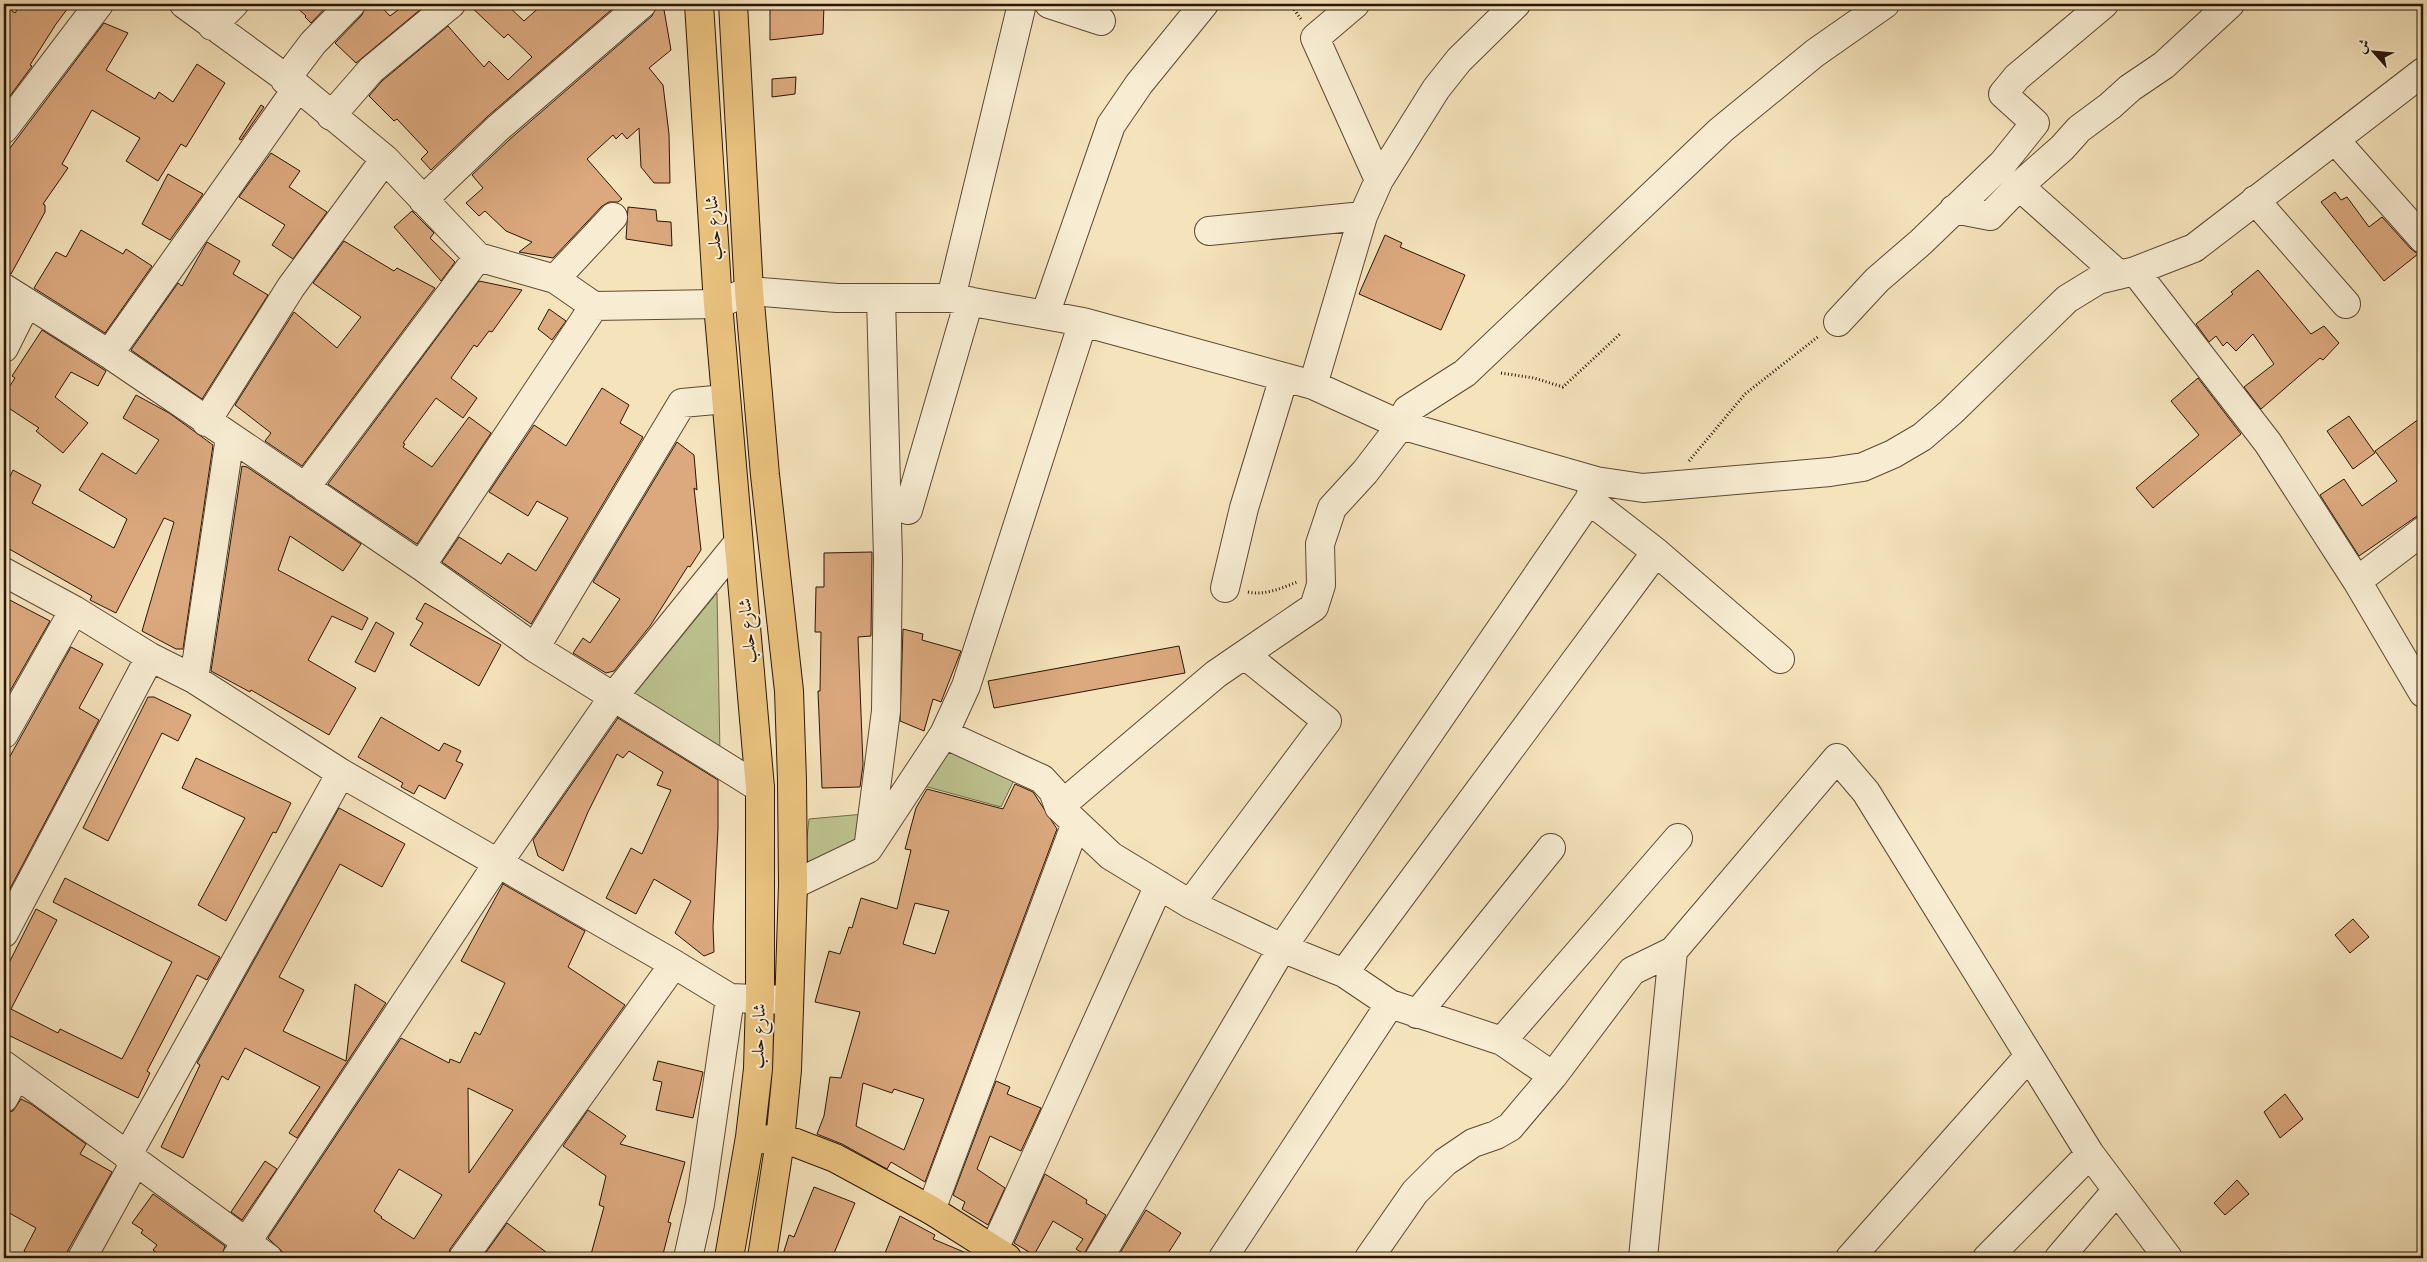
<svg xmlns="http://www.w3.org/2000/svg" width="2427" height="1262" font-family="'Sorts Mill Goudy',Amiri,serif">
<rect width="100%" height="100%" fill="#f5e3bc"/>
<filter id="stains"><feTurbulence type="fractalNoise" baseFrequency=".004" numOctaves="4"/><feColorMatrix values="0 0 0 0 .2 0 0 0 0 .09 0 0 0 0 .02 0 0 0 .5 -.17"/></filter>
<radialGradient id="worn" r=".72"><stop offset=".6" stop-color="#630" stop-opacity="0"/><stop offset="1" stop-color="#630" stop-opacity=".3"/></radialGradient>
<path fill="#bdc38f" stroke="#746c4a" d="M717,593l3,161 -88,-57z
M952,747l63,31 -14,29 -77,-21z
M864,814l-5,31 -55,20 5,-46z"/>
<path fill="#dca97f" stroke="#2a1504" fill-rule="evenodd" d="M21,4h50l-15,20 -26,41 2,1 -28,38v-99l11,8z
M293,4h36l-18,19 -6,-6 1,-1z
M366,4h13l11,12 16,-12h21l-71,59 -21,-20 27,-28z
M468,4h38l18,17 19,-17h75l-130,112 -57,54 -10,-11 7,-7 -31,-33 -3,2 -25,-25 13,-15 66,-55 36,41 5,-6 19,19 24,-23 -24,-23 -4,4z
M657,4h6l8,46 -22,18 14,17 6,49 1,49h-16l-13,-16 -2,-39 -12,11 -5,-6 -6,6 -3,-4 -26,24 35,40 -4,3h-9l-7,4 -49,52 -34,-6 13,-10 -26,-11 -21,-20 -6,5 -13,-13 17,-15 -11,-13 37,-35 143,-124z
M794,4h30l-1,30 -53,6v-34z
M104,23l24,10 -22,37 49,29 4,-7 14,10 24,-38 28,19 -39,64 -5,-3 -23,37 -32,-20 14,-23 -48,-28 -30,54 6,4 -25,36 2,1v7l-34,62 -7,-1v-117z
M796,77l-1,17 -23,3v-18z
M261,105l3,2 -23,33 -2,-1z
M271,153l29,18 -11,16 38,25 -34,47 -21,-14 13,-20 -46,-28z
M168,174l35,20 -33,46 -28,-16z
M2335,192l6,8 6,-3 22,30 13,-10 29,32 7,5 -34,27 -63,-79z
M628,207l28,3 1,11 14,1 1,24 -46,-7z
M412,211l22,22 -4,5 25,24 -14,19 -47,-54z
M81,230l42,24 3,-5 26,17 -47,67 -71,-45 22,-36 10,5z
M1385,235l17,8 -2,4 65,28 -24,55 -82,-36z
M344,241l50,30 3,-3 38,20 -133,178 -37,-25 6,-8 -36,-28 59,-93 43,36 24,-31 -48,-34z
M207,242l33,19 -7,13 35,21 -66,104 -71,-49 47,-67 4,3z
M2258,270l53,64 13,-8 15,17 -16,17 -3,-2 -59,51 -17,-22 30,-23 -21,-30 -17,17 -9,-9 -4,4 -7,-10 -7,6 -13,-18 37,-30 -2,-2z
M479,281l43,9 -30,42 -3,-1 -12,16 -3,-2 -23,33 26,20 -14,20 -27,-20 -33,45 2,1 -2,3 29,20 37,-50 22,16 -74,111 -89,-60z
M549,309l17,12 -14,19 -14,-11z
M42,330l64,41 -8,15 -27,-14 -16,25 33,26 -25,30 -27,-22 3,-3 -35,-23v-10l11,-17 -3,-2z
M2198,378l43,56 -88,74 -17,-20 63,-53 -28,-34z
M602,388l27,17 -9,18 23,14 -112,187 -89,-62 17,-25 42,27 7,-11 28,18 32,-53 -31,-17 -9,15 -39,-24 45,-67 32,21z
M136,395l33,18 44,32 -30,204h-7l-34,-18 32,-109 -10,-4 -48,95 -26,-13 2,-4 -88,-50v-57l9,-19 28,15 -9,18 82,45 13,-29 -48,-29 23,-37 34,21 23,-34 -36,-22z
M2349,416l26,37 -22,16 -26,-38z
M2423,416v96l-64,44 -39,-61 24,-16 18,27 35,-25 -22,-30z
M677,442l17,13 3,35 -3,-2 7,62 -11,17 -2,-1 -38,60 -36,45 -8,2 -33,-20 10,-15 7,5 30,-44 -27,-17z
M242,466l5,1 114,77 -18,27 -53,-35 -12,34 90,48 -6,12 -30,-14 -24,44 48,28 -27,47 -78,-45 -1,2 -39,-21z
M872,552l-1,84 -13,1 5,128 -3,22 -38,1 -4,-97h2l1,-59h-6l1,-45h8v-34z
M4,597l46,24 -40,70 -6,-3z
M425,603l76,42 -22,41 -69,-41 13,-22 -7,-4z
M376,622l18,11 -19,39 -20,-10z
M903,629l20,5 -1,6 39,11 -20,51 -8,-3 -9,32 -24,-10z
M1179,646l6,27 -191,35 -6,-27z
M71,647l32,17 -24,44 20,12 -95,180v-133z
M148,697h6l37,18 -13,26 -16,-8 -54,108 -25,-13z
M381,717l58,34 5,-8 17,8 -5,10 7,3 -18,35 -26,-14 -5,9 -13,-7 2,-4 -45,-26z
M618,718l100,62v48l-5,99 1,25 -10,4 -29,-23 16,-32 -37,-22 -18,35 -30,-16 25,-50 11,6 29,-64 -14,-5 6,-13 -34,-21 -6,7 -6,-4 -29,58 -25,59 -25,-15 -5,-16z
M196,758l95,45 -15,30 -3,-1 -47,89 -28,-16 47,-87 -63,-30z
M1015,784l18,8 24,37 -132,353 -34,-20 -4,7 -45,-25 -25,-10 7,-18 6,-39 11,1 19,-66 -45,-10 14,-51 11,3 9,-27 3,1 9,-30 36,11 14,-59 -6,-1 11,-41 11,-19 76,20zM915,903l34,8 -14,43 -32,-10zM863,1083l29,10 2,-4 30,10 -20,51 -48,-24z
M339,808l66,36 -23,43 -42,-23 -61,113 25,13 -21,41 63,30 9,-77 31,19 -89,135 -8,-5 31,-46 -75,-39 -17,32 -6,-4 -39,82 -22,-11 39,-82 -3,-2z
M65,878l155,79 -13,23 -10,-5 -50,96 3,2 -12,25 -134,-65v-60l32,-64 21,11 -46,89 47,24 2,-4 62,30 50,-97 -119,-60z
M503,884l82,47 -17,36 57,38 -175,244 -2,9h-159l-21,-20 133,-200 48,25 1,-4 10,4 15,-31 5,3 25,-52 -44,-22zM468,1088l45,22 -44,63zM399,1169l43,26 -28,44 -33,-21 1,-1 -8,-6z
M2353,919l16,18 -19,16 -15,-18z
M658,1061l45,11 -10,46 -37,-8 6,-28 -9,-2z
M996,1081l14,6 -3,7 34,14 -20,43 -31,-15 -13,33 28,19 -17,37 -26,-16 3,-7 -12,-7z
M2285,1094l18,25 -23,19 -16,-26z
M21,1099l10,5 55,40 -6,10 32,18 -44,78 -2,8h-28l-14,-7 12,-23 -32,-18v-97l9,-2z
M588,1110l38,26 -6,8 65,18 -17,60 3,1 -9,35h-72l14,-51 -5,-2 7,-29 -43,-30z
M265,1161l12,8 -35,51 -11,-8z
M1045,1174l42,26 -1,3 20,12 -22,39 -8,-5 7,-10 -30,-18 -19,34 -20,-12z
M2237,1180l12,14 -24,21 -11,-12z
M814,1187l41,16 -23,55h-50l7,-23 5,2z
M153,1194l72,52 -4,12h-57l-11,-8 4,-5 -16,-12 2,-3 -11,-7z
M1146,1210l35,23 -16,25h-48z
M900,1216l35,19 -2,4 45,19h-95z
M507,1223l47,35h-72z"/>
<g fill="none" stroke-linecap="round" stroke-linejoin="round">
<defs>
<path id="minor" d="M184,4l114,83 87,72 93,98 77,22 39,27 124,-2 31,-13 88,7h114l132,24 230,63 88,40 195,56 47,7 187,-16 33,-5 30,-13 29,-17 29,-25 116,-113 31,-19 37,-9 59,-23 229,-176
M1049,4l52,17
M1355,4l-40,34 64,142
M212,26l22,-22
M285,80l28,-37 38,-39
M331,116l40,-46 80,-66
M4,129l95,-125
M2335,140l88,99
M2019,186l100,89
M423,200l75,-72 144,-124
M2255,200l91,104
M1954,209l36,7 29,-30 43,-38 17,-19 31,-23 20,-18 34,-23 66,-61
M1209,231l154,-15
M2135,271l133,172 89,138 66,112
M555,279l58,-62
M4,288l105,66 312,212 114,82 225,140
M951,298l71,-294
M1045,315l66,-190 28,-41 65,-80
M1838,322l39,-42 44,-38 82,-79 32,-40 -32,-29 14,-17 87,-73
M4,348l22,-44
M109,354l189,-267
M1313,385l50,-169 16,-36 57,-91 23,-29 57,-56
M206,422l85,-135 94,-128
M305,488l173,-231
M1589,500l67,52 124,107
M908,510l61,-209
M421,566l173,-260
M4,572l70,38 76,47 44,22 147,94 333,191 56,34 59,2
M2357,581l66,-50
M1225,588l19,-80 40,-131
M535,648l147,-245 44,-4
M194,679l36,-242
M4,734l70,-124
M944,734l98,45 11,12 6,16 157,-133 98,-67 7,-22 -1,-41 12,-36 33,-36 36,-47 6,-15 58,-37 256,-243 94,-77 70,-49
M1059,807l52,49 79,48 92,44 62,25 46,31 112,37 51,35
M869,842l17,-131 2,-152 -7,-261
M793,885l75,-36 76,-115 22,-48 117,-364
M1190,904l137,-183 -82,-66
M4,933l146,-276
M1344,973l312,-421
M1417,1014l134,-166
M1502,1041l176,-203
M4,1065l264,193
M4,1098l12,-23
M127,1156l214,-383
M931,1210l145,-387
M994,1249l165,-364
M82,1258l53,-96
M236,1258l262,-395 116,-167 124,-153
M463,1258l211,-294
M688,1258l12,-54 30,-206
M1099,1258l183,-310 307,-448 7,-19
M1223,1258l167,-254
M1369,1258l46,-66 30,-30 28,-19 23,-8 14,-8 43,-51 79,-105 41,-20
M1643,1258l30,-307 164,-193 29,34 224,362 78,104
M1850,1258l179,-202
M1987,1258l103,-104
M2059,1258l58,-68"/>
<path id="major" d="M699,4l19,300 42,484v211l-2,70 -8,68 -21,121
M733,4l16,287 16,184 24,216 3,89 1,105 -6,185 -7,71 -18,117
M762,1139l34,4 39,15 96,52 76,48"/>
</defs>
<use href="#minor" stroke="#5d4832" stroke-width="30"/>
<use href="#major" stroke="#2a1504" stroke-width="30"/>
<path stroke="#2a1504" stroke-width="3" stroke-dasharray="1 2.5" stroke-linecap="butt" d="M1290,4l11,15
M1501,373l33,5 29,9 58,-54
M1689,461l56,-67 74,-58
M1248,592c16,4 34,-4 49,-10"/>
<use href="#minor" stroke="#f8edd3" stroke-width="28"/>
<use href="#major" stroke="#eac27e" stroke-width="28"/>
</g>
<g text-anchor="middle" stroke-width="4" stroke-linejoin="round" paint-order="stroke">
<g font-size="18" fill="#2a1504" stroke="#f8edd3">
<text transform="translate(713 228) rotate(-94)" y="6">شارع حلب</text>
<text transform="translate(747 631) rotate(-95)" y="6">شارع حلب</text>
<text transform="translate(758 1036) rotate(-88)" y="6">شارع حلب</text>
</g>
</g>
<rect width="2427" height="1262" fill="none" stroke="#f5e3bc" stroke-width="20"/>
<rect x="5" y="5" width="2417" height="1252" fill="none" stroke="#2a1504" stroke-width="2.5"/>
<rect x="10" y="10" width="2407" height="1242" fill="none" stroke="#2a1504"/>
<g transform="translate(2374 52) rotate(297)" stroke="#f8edd3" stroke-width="4" paint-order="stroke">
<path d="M0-4L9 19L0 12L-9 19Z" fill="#2a1504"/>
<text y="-8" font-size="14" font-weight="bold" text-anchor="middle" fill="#2a1504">ش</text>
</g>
<rect width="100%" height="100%" filter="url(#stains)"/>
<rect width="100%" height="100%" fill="url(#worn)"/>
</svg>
